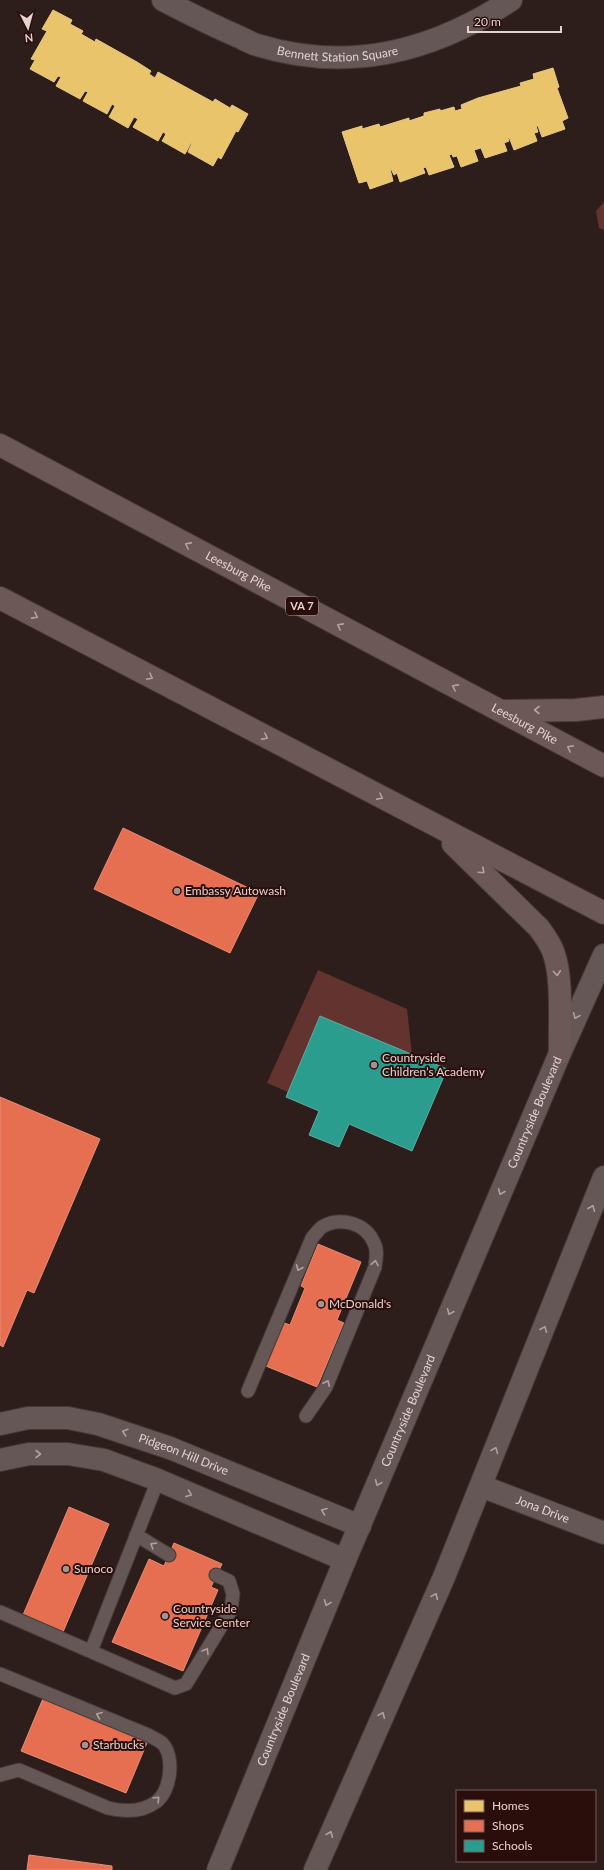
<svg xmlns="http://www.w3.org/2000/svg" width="604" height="1870" font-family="Lato,sans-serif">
<rect width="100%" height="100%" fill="#2d1e1c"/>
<path fill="#63342f" d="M604,202v28l-5,-2 -3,-17z
M318,970l89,39 5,46 -92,-39 -32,76 -21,-9z"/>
<path fill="#e9c46a" stroke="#e8c888" d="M53,10l19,10 -2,4 13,7 -2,3 14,8 1,-3 41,23 14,9 -2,3 6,4 3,-6 55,30 2,-3 15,9 2,-3 16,9 -10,18 -2,-1 -15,28 -3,-2 -5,9 -25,-14 4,-9h-1l-6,11 -23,-13 4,-7 -3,-2 -5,9 -25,-14 5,-8 -4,-2 -6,11 -19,-11 6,-11 -3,-2 -5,10 -24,-13 5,-9 -3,-1 -5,8 -24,-13 5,-9 -3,-1 -4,6 -24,-13 5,-9 -4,-1 16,-28 -5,-2z
M553,68l6,19 -2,1 11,30 -6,3 3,8 -23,8 -4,-11h-2l2,6 -4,1 3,8 -23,9 -5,-13 -1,1 1,3 -5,2 3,8 -22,7 -4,-10 -7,2 4,11 -17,6 -4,-11 -4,1 -1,-3 -3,1 5,12 -25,8 -3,-8 -3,1 2,5 -25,9 -3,-9 -3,2 -3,-6h-1l3,12 -23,8 -3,-8 -8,2 -17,-51 20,-6v3l17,-5 1,3 29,-9v3l15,-5v-3l16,-4v2l14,-4 1,4 7,-2 -1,-4 17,-7 43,-12 -1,-3 14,-4 -1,-5z"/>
<path fill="#e76f51" stroke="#e78c77" d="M123,828l136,65 -29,60 -136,-64z
M0,1097l100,42 -66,154 -7,-3 -24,57 -3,-2z
M318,1244l43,18 -24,58 7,3 -27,64 -56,-23 18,-43 11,4 15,-37 -4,-2z
M69,1507l40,17 -46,108 -40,-17z
M174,1543l48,21 -11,23 7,3 -35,81 -71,-29 37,-83 15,7z
M44,1696l105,42 -23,55 -105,-42z
M29,1855l83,11v4h-85z"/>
<path fill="#2a9d8f" stroke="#62ada2" d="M320,1016l127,53 -35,82 -63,-27 -10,23 -30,-12 10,-24 -33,-14z"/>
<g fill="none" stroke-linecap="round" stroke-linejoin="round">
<defs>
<path id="service" d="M248,1391l64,-153c3,-3 6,-8 10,-11 18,-11 44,-4 52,16 4,7 2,16 1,24l-49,120 -20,29
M136,1535l33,20
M0,1612l175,76 11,-4 45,-74 2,-16 -4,-13 -13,-6
M91,1651l67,-171
M0,1674l148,61c4,2 10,5 14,8 13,13 9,48 -6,59 -14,10 -32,10 -48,6l-89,-38 -19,5"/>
<g id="minor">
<path id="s1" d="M163,0c25,13 49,25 74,36 7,3 13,7 20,9 92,28 175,7 254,-45"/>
<path id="s2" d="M0,1424l28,-6h40l30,6 72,24 190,78"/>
<path d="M0,1460l29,-6h39l36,6 54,20 187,80"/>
<path id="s3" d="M481,1486l123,47"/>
</g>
<g id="tertiary">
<path id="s4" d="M218,1870l127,-310 215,-507 44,-98"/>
<path d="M315,1870l129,-293 160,-400"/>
</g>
<g id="trunk">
<path id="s5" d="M0,445l604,321"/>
<path d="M0,598l604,315"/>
<path d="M501,711l75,-1 28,-3"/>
<path d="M453,844l86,84c6,8 12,16 15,26 9,26 5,71 6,99"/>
</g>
</defs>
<use href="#service" stroke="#463938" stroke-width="15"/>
<use href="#minor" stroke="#463938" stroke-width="24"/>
<use href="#tertiary" stroke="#463938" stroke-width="24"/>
<use href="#trunk" stroke="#463938" stroke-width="24"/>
<use href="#service" stroke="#645755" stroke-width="13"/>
<use href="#minor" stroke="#645755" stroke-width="22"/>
<use href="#tertiary" stroke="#645755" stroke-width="22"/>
<use href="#trunk" stroke="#6c5856" stroke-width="22"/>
</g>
<defs><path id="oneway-chevron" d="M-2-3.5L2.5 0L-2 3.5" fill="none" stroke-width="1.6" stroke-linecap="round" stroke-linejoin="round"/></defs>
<g stroke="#b5a19f">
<use href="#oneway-chevron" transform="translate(188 545) rotate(-152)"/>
<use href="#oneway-chevron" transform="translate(35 616) rotate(28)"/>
<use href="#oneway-chevron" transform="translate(340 626) rotate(-152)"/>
<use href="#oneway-chevron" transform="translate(150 677) rotate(28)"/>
<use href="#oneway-chevron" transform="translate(455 687) rotate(-152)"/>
<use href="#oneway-chevron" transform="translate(537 710) rotate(180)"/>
<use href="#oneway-chevron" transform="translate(265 737) rotate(28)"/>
<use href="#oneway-chevron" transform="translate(570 748) rotate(-152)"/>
<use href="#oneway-chevron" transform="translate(380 797) rotate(28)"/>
<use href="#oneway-chevron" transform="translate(482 871) rotate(43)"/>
<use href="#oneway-chevron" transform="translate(557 973) rotate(85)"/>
</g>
<g stroke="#b2a09e">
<use href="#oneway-chevron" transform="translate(576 1016) rotate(114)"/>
<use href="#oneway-chevron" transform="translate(501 1192) rotate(113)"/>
<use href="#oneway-chevron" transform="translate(592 1208) rotate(-68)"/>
<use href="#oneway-chevron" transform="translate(375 1263) rotate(-80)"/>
<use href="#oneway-chevron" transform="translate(299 1268) rotate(113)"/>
<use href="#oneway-chevron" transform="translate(450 1312) rotate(113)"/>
<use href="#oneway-chevron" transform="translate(544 1329) rotate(-68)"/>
<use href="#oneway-chevron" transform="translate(327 1383) rotate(-65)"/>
<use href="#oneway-chevron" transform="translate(125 1432) rotate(-162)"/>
<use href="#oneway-chevron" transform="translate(495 1450) rotate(-68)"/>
<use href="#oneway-chevron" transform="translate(38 1454)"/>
<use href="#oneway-chevron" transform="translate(378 1483) rotate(113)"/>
<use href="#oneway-chevron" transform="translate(189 1494) rotate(23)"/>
<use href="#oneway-chevron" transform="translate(324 1511) rotate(-158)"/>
<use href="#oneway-chevron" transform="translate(153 1545) rotate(-148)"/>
<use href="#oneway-chevron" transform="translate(435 1596) rotate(-66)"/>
<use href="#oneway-chevron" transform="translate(327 1603) rotate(112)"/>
<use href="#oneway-chevron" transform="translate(206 1651) rotate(-59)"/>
<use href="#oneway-chevron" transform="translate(99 1715) rotate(-158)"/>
<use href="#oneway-chevron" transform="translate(382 1715) rotate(-66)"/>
<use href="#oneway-chevron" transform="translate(157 1799) rotate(-46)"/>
<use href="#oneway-chevron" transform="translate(330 1834) rotate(-67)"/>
</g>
<g fill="#a59290" stroke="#2a0e0c" stroke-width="1.5">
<circle cx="177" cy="891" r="4"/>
<circle cx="374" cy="1065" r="4"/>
<circle cx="321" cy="1304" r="4"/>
<circle cx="66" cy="1569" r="4"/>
<circle cx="165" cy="1616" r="4"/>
<circle cx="85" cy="1745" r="4"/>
</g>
<g text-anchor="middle" stroke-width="4" stroke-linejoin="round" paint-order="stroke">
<rect fill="#2a0e0c" stroke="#ae9694" stroke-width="1" x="286" y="597" width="32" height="18" rx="3"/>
<g font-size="11" font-weight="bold" fill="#e6d1cf">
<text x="302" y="610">VA 7</text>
</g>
<g font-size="12" fill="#e6d1cf" stroke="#2a0e0c">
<text dy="4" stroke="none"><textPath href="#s1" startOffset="186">Bennett Station Square</textPath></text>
<text dy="4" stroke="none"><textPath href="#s5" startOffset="270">Leesburg Pike</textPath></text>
<text dy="4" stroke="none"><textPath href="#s5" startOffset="594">Leesburg Pike</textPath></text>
<text dy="4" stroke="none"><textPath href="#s4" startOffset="821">Countryside Boulevard</textPath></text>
<text dy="4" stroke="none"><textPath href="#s4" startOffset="497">Countryside Boulevard</textPath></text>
<text dy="4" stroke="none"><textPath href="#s2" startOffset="190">Pidgeon Hill Drive</textPath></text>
<text dy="4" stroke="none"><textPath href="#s3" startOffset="66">Jona Drive</textPath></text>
<text dy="4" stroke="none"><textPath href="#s4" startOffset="173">Countryside Boulevard</textPath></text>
</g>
<g font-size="12" fill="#e6d1cf" stroke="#2a0e0c" text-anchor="start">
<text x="185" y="895">Embassy Autowash</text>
<text x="382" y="1062">Countryside<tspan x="382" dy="14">Children’s Academy</tspan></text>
<text x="329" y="1308">McDonald's</text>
<text x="74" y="1573">Sunoco</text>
<text x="173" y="1613">Countryside<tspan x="173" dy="14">Service Center</tspan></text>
<text x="93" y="1749">Starbucks</text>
</g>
</g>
<rect x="456" y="1790" width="140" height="72" fill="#2a0e0c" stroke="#755c5a"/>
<rect x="464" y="1800" width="20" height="12" fill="#e9c46a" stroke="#755c5a"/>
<text x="492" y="1810" font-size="12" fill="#e6d1cf">Homes</text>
<rect x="464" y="1820" width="20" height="12" fill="#e76f51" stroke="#755c5a"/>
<text x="492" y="1830" font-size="12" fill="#e6d1cf">Shops</text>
<rect x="464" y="1840" width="20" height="12" fill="#2a9d8f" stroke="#755c5a"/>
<text x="492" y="1850" font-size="12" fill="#e6d1cf">Schools</text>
<g transform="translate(28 28) rotate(174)" stroke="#2a0e0c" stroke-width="3" paint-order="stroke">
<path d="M0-3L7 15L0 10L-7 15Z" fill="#e6d1cf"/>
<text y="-6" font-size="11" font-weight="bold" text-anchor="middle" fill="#e6d1cf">N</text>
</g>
<path d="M468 26v6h93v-6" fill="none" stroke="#e6d1cf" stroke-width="2"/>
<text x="474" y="26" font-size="12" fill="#e6d1cf" stroke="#2a0e0c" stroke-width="3" paint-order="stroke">20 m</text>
</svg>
